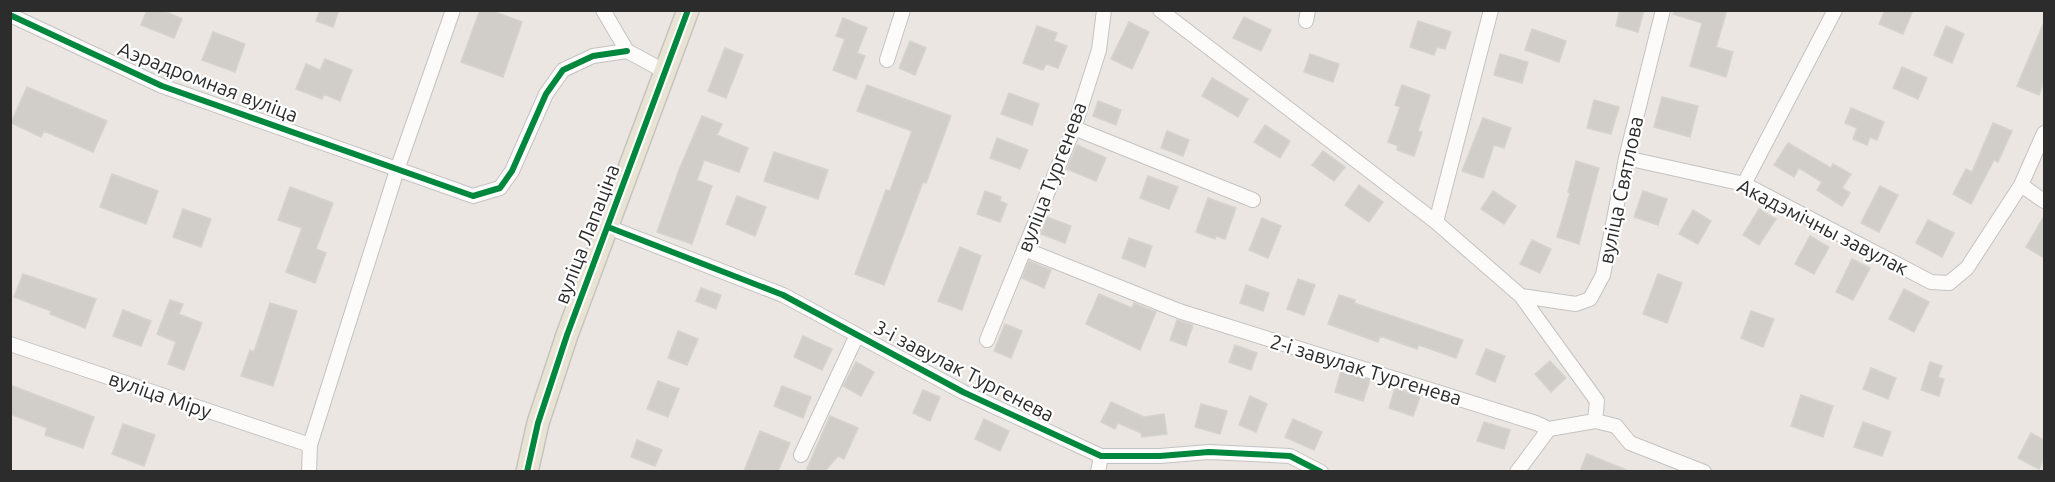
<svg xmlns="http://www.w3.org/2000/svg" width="2055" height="482" font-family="Ubuntu,sans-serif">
<rect width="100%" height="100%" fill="#ebe6e1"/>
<path fill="#d1cec9" stroke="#d6d2cd" stroke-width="1.5" d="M147,10h15l20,9 -8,19 -33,-13z
M320,10h19l-6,17 -17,-6z
M480,10h10l32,12 -19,55 -42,-15z
M1620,10h24l-6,22 -22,-6z
M1674,10h53l-11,37 17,5 -7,25 -36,-11 12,-43 -29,-9z
M1885,10h28l-10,24 -24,-10z
M1244,17l27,13 -10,21 -28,-13z
M843,18l24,10 -10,25 8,3 -9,23 -23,-9 12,-31 -9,-3z
M1418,21l33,11 -6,17 -8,-2 -3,8 -24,-8z
M1129,22l20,10 -17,37 -21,-10z
M2044,22v60l-5,13 -22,-9z
M1037,26l20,7 -3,8 13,5 -9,22 -12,-4 -3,6 -20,-7z
M1946,26l18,8 -12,29 -18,-8z
M1532,29l34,12 -7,21 -34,-12z
M213,32l32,12 -10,28 -33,-12z
M910,41l16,7 -11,27 -16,-7z
M725,48l18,7 -17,43 -18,-7z
M1310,54l29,10 -6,18 -29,-10z
M1500,54l28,8 -6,21 -28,-8z
M325,59l27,11 -12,31 -16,-7 -2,5 -26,-10 10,-25 14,6z
M1902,67l25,11 -9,21 -25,-11z
M1212,78l36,21 -10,18 -36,-21z
M867,85l84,31 -25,67 -3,-1 -39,103 -29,-11 31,-84 4,1 22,-60 -55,-20z
M1402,85l28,10 -12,36 4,1 -8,24 -17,-6 1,-4 -10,-4 12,-35 -5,-2z
M27,87l80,34 -14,31 -49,-21 -3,6 -30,-14z
M1009,93l30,11 -7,21 -31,-11z
M1662,97l36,9 -8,31 -36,-10z
M1594,100l25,7 -8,27 -24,-6z
M1098,101l23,9 -5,15 -23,-9z
M1851,108l33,14 -7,18 -7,-3 -3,8 -14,-6 4,-11 -12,-5z
M702,116l20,8 -5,11 31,13 -9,24 -35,-12 -7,20 15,6 -20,58 -35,-12 22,-62z
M1483,118l28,10 -7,20 -10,-3 -11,33 -21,-7z
M1993,123l19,8 -14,31 -4,-2 -23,44 -18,-10 13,-25 6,3z
M1265,125l25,16 -10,17 -26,-16z
M1167,131l22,9 -6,16 -22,-8z
M997,138l31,12 -8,19 -30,-11z
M1788,143l43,25 2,-4 18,10 -9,14 8,5 -8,13 -25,-16 5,-8 -23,-14 -5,9 -20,-12z
M1077,145l29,13 -10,23 -29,-12z
M1323,151l22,16 -11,14 -22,-16z
M774,152l54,18 -10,29 -54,-18z
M1576,161l23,7 -20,76 -22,-7 13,-44 -2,-1z
M112,174l46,17 -12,33 -46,-17z
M1148,176l30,11 -9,22 -29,-11z
M1359,185l24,17 -14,20 -24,-17z
M1880,186l18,9 -19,37 -18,-9z
M290,187l43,16 -17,46 10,4 -11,30 -29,-11 16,-44 -24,-8z
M985,191l16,6 -1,4 7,3 -7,18 -23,-8z
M1493,191l23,15 -12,18 -23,-15z
M1643,191l24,8 -9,26 -24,-8z
M737,196l29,11 -11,29 -29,-12z
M1208,198l28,10 -11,31 -9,-3 -1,3 -19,-7z
M183,209l28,10 -10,28 -28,-10z
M1759,209l17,10 -17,26 -16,-10z
M1693,210l18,11 -13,23 -19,-10z
M2044,216v42l-18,-11z
M1047,217l24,9 -6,17 -24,-9z
M1262,218l19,8 -13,32 -19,-8z
M1928,220l26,13 -12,24 -26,-14z
M1810,236l19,11 -15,27 -19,-10z
M1129,238l23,8 -7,21 -23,-9z
M1532,240l19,9 -11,24 -20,-9z
M960,247l21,9 -19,54 -24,-9z
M1852,259l18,9 -17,32 -17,-8z
M1029,261l22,9 -7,18 -22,-10z
M23,274l73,25 -11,29 -35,-14 1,-3 -37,-14z
M1658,274l24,9 -15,40 -24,-9z
M1298,279l17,6 -11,30 -17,-6z
M1246,285l23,8 -6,18 -23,-8z
M701,288l20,7 -5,14 -20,-8z
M1904,289l25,13 -15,30 -25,-13z
M1099,294l33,14 2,-5 22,9 -16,38 -54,-26z
M1339,295l16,5 -1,3 109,37 -7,18 -37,-13 -2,4 -37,-13 -2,6 -50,-18z
M170,300l13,4 -4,10 23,9 -18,47 -16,-6 8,-22 -19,-8z
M270,303l27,8 -24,75 -32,-10 9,-26 4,2z
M123,310l28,11 -10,25 -28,-10z
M1751,311l23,8 -11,28 -22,-9z
M1177,320l16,5 -7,21 -16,-6z
M1005,324l17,7 -11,27 -17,-7z
M678,331l20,8 -11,26 -19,-7z
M803,336l29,13 -10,21 -28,-13z
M1235,345l22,8 -6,17 -22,-8z
M1486,349l19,7 -10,26 -19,-8z
M1550,361l16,17 -15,14 -16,-18z
M856,362l18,10 -13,24 -18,-10z
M1930,362l12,4 -4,11 6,2 -5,17 -18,-6z
M1871,368l25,10 -8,21 -25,-10z
M1341,371l29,9 -7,21 -28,-9z
M658,381l21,8 -11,28 -21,-8z
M10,385l84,32 -11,31 -38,-13 2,-7 -37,-14z
M782,386l29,11 -8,21 -29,-12z
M1395,388l25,9 -7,19 -24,-8z
M923,390l17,7 -10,24 -17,-8z
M1801,395l32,11 -10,31 -32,-11z
M1250,396l17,8 -11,28 -17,-7z
M1111,402l33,15 20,-3 3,20 -25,3 -1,-4 -23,-10 -3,6 -14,-7z
M1201,404l26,7 -7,23 -25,-7z
M830,416l28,12 -14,31 -6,-3 -13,15h-19z
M984,419l25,12 -9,20 -25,-12z
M1293,419l29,13 -8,18 -29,-13z
M1484,422l26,8 -6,19 -27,-8z
M1863,422l28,10 -9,24 -28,-9z
M123,424l32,11 -11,31 -32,-12z
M760,431l30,12 -12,28h-34z
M2031,433l13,7v19l-5,10 -21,-11z
M637,440l25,10 -7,16 -24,-9z
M1587,454l42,17h-49z"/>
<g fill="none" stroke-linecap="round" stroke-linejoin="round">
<defs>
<path id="street" d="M603,10l24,41 39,21
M1160,10l276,212 85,74 76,105 -2,20
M10,15l152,71 311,110 27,-8 12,-17 34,-77 17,-24 30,-14 34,-5
M1306,21l2,-11
M887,60l16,-50
M1074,128l179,72
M1626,158l118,26 187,98 18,1 18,-15 54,-83 23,-52
M1744,184l91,-174
M2021,185l23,16
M1436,222l55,-212
M608,227l175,68 180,97 138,64h59l49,-4 81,4 31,16
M1024,249l155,62 357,112 13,6 46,-8 21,5 14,17 74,29
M1521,296l55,8 14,-5 13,-24 23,-117 37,-148
M987,340l87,-212 25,-78 5,-40
M10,344l300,101
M801,455l56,-120
M309,472l1,-27 87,-275 56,-160
M1098,472l3,-16
M1517,472l32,-43"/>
<path id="primary" d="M527,472l11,-49 29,-88 121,-325"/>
</defs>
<use href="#street" stroke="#c4c3c3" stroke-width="16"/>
<use href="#primary" stroke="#c6c4c2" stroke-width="24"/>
<use href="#street" stroke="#fcfbfa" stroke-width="14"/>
<use href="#primary" stroke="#e9e3d3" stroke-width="21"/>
<defs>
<path id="cycleway" d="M10,15l152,71 311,110 27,-8 12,-17 34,-77 17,-24 30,-14 34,-5
M608,227l175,68 180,97 138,64h59l49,-4 81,4 31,16
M527,472l11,-49 29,-88 121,-325"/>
</defs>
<use href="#cycleway" stroke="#fff" stroke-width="10"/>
<use href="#cycleway" stroke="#00873e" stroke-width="6"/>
</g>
<g text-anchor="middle" stroke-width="4.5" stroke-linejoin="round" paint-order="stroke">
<g font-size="20" fill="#2c2c2c" stroke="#fff">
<text transform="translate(208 82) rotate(21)" y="7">Аэрадромная вуліца</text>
<text transform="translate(1052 177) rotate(-69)" y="7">вуліца Тургенева</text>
<text transform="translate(1621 190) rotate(-78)" y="7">вуліца Святлова</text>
<text transform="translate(1823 227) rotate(27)" y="7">Акадэмічны завулак</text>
<text transform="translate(587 234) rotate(-69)" y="7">вуліца Лапаціна</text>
<text transform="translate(1366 370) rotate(17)" y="7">2-і завулак Тургенева</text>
<text transform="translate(964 371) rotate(27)" y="7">3-і завулак Тургенева</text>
<text transform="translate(160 395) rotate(19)" y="7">вуліца Міру</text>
</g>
</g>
<rect width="2055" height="482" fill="none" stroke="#2c2c2c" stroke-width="24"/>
</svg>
